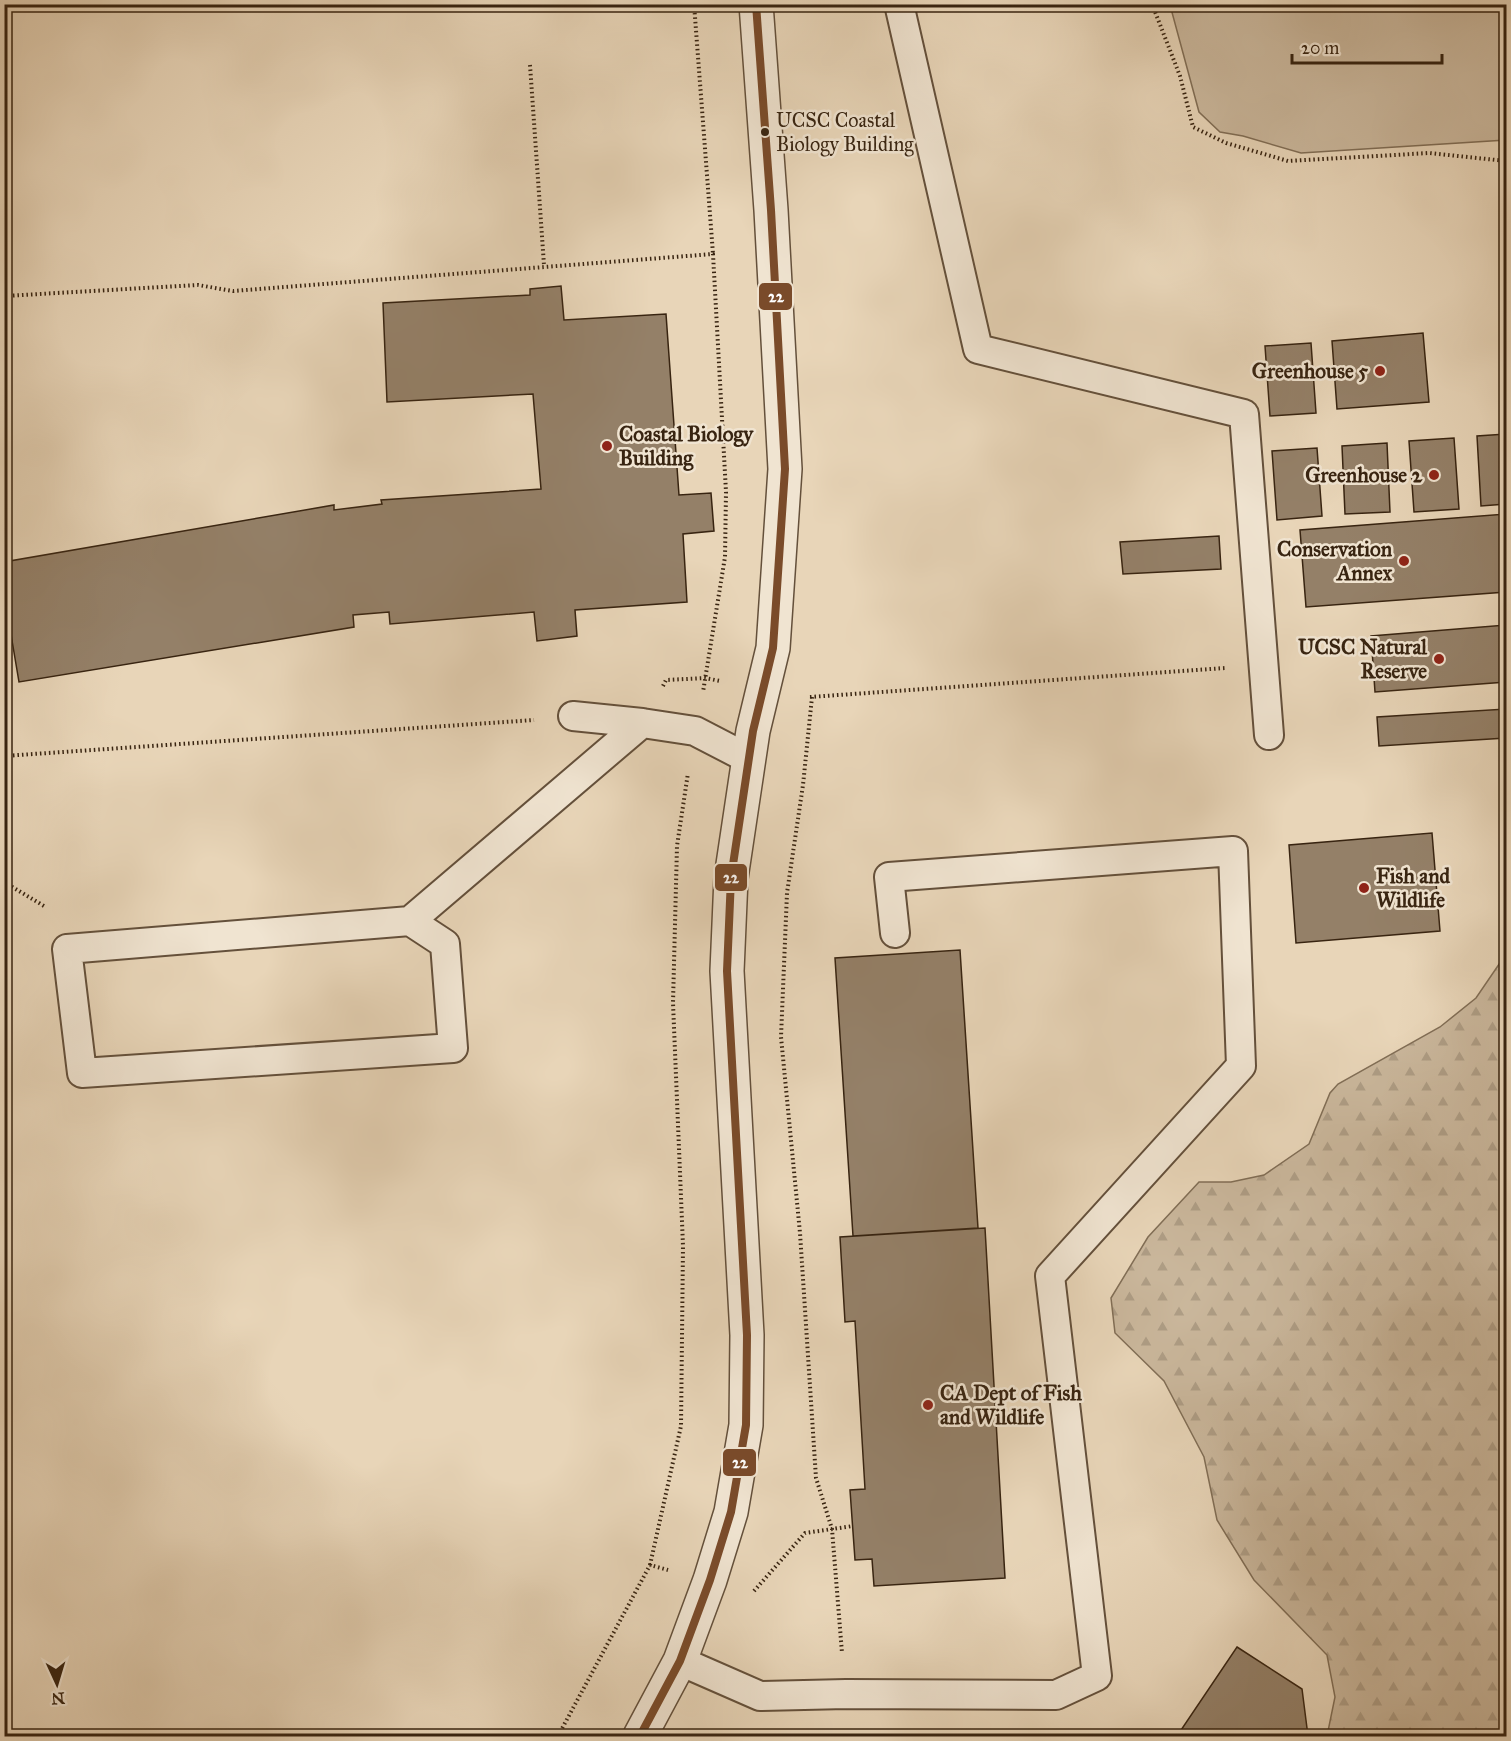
<svg xmlns="http://www.w3.org/2000/svg" width="1511" height="1741" font-family="'IM FELL Great Primer',serif">
<defs>
<pattern id="forest-firs" width="22" height="20" patternUnits="userSpaceOnUse" patternTransform="scale(1.5)"><rect width="22" height="20" fill="#cab79c"/><path d="M5 1l3.5 6h-7zM16 11l3.5 6h-7z" fill="#ae9d85"/></pattern>
</defs>
<rect width="100%" height="100%" fill="#e8d5b8"/>
<filter id="stains"><feTurbulence type="fractalNoise" baseFrequency=".00333" numOctaves="4"/><feColorMatrix values="0 0 0 0 .2 0 0 0 0 .09 0 0 0 0 .02 0 0 0 .5 -.17"/></filter>
<radialGradient id="worn" r=".72"><stop offset=".6" stop-color="#630" stop-opacity="0"/><stop offset="1" stop-color="#630" stop-opacity=".3"/></radialGradient>
<path fill="#cab79c" stroke="#816e56" stroke-width="1.5" d="M1170,5h336v135l-205,13 -58,-17 -23,-4 -21,-20z"/>
<path fill="url(#forest-firs)" stroke="#816e56" stroke-width="1.5" d="M1506,954v782h-179l8,-39 -8,-42 -73,-75 -37,-60 -13,-63 -40,-76 -49,-48 -4,-35 37,-61 51,-55h32l33,-7 45,-31 21,-51 8,-9 102,-57 36,-29z"/>
<path fill="#948068" stroke="#382411" stroke-width="1.5" d="M561,286l3,34 102,-6 13,181 32,-2 3,38 -31,3 4,68 -112,8 2,26 -40,5 -3,-29 -144,12 -1,-12 -36,3 1,12 -335,55 -15,-89v-31l330,-57v5l48,-6 -1,-4 160,-11 -8,-95 -146,8 -4,-99 147,-8v-6z
M1423,333l6,69 -92,7 -5,-68z
M1311,343l5,70 -46,3 -5,-70z
M1506,434v70l-25,2 -4,-70z
M1454,438l5,71 -45,3 -5,-71z
M1387,443l3,69 -45,2 -3,-68z
M1317,448l5,68 -45,4 -5,-69z
M1506,514v78l-200,15 -6,-77z
M1219,536l2,33 -98,5 -3,-32z
M1506,625v57l-131,10 -4,-56z
M1506,709v29l-127,8 -2,-29z
M1432,833l8,98 -144,12 -7,-98z
M960,950l18,278 -125,8 -18,-278z
M985,1228l20,350 -131,8 -2,-27 -17,1 -5,-70 15,-1 -10,-168 -10,1 -5,-85z
M1237,1647l65,42 6,47h-131z"/>
<g fill="none" stroke-linecap="round" stroke-linejoin="round">
<defs>
<path id="service" d="M899,4l79,345 266,65 25,321
M573,716l69,7
M410,921l35,23 8,104 -371,25 -15,-124 343,-28 232,-198 53,8 54,28
M680,1661l80,35 86,-2 210,1 41,-19 -47,-400 191,-210 -8,-215 -344,26 6,56"/>
<path id="tertiary" d="M640,1736l40,-75 30,-81 21,-68 15,-87 1,-90 -20,-364 4,-93 22,-147 20,-83 12,-179 -14,-259 -15,-206"/>
</defs>
<use href="#service" stroke="#64503b" stroke-width="32"/>
<use href="#tertiary" stroke="#64503b" stroke-width="36"/>
<path stroke="#382411" stroke-width="4" stroke-dasharray="1.5 3" stroke-linecap="butt" d="M694,4l19,250
M1152,4l28,72 13,51 33,16 62,18 141,-8 77,8
M530,65l14,200
M4,296l194,-11 35,6 480,-37 13,238 -1,65 -22,135
M663,686l3,-6 39,-2 15,3
M810,697l415,-29
M812,697l-9,88 -16,108 -6,144 19,196 16,245 16,51 10,124
M4,756l530,-36
M4,882l40,24
M650,1565l31,-139 2,-180 -10,-243 4,-157 11,-73
M754,1591l51,-58 48,-7
M558,1736l92,-171 18,5"/>
<use href="#service" stroke="#f0e4d1" stroke-width="28"/>
<use href="#tertiary" stroke="#f0e4d1" stroke-width="33"/>
<defs>
<path id="bus-1" d="M640,1736l40,-75 30,-81 21,-68 15,-87 1,-90 -20,-364 4,-93 22,-147 20,-83 12,-179 -14,-259 -15,-206"/>
</defs>
<use href="#bus-1" stroke="#f0e4d1" stroke-width="12"/>
<use href="#bus-1" stroke="#7a4b2a" stroke-width="8"/>
</g>
<circle fill="#382411" stroke="#f0e4d1" stroke-width="2" cx="765" cy="132" r="5"/>
<g fill="#8f2418" stroke="#f0e4d1" stroke-width="2">
<circle cx="1380" cy="371" r="6"/>
<circle cx="607" cy="446" r="6"/>
<circle cx="1434" cy="475" r="6"/>
<circle cx="1404" cy="561" r="6"/>
<circle cx="1439" cy="659" r="6"/>
<circle cx="1364" cy="888" r="6"/>
<circle cx="928" cy="1405" r="6"/>
</g>
<g text-anchor="middle" stroke-width="5" stroke-linejoin="round" paint-order="stroke">
<g font-size="20" fill="#382411" stroke="#f0e4d1" text-anchor="start">
<text x="776" y="127">UCSC Coastal<tspan x="776" dy="24">Biology Building</tspan></text>
</g>
<g font-size="21" font-weight="bold" fill="#382411" stroke="#f0e4d1" text-anchor="end">
<text x="1368" y="378">Greenhouse 5</text>
<text x="619" y="441" text-anchor="start">Coastal Biology<tspan x="619" dy="24">Building</tspan></text>
<text x="1422" y="482">Greenhouse 2</text>
<text x="1392" y="556">Conservation<tspan x="1392" dy="24">Annex</tspan></text>
<text x="1427" y="654">UCSC Natural<tspan x="1427" dy="24">Reserve</tspan></text>
<text x="1376" y="883" text-anchor="start">Fish and<tspan x="1376" dy="24">Wildlife</tspan></text>
<text x="940" y="1400" text-anchor="start">CA Dept of Fish<tspan x="940" dy="24">and Wildlife</tspan></text>
</g>
</g>
<g stroke="#f0e4d1" stroke-width="2">
<rect x="758" y="282" width="35" height="29" rx="6" fill="#7a4b2a"/>
<rect x="714" y="863" width="34" height="29" rx="6" fill="#7a4b2a"/>
<rect x="722" y="1448" width="35" height="29" rx="6" fill="#7a4b2a"/>
</g>
<g font-size="16" text-anchor="middle" font-weight="bold" fill="#fff">
<text x="776" y="302">22</text>
<text x="731" y="883">22</text>
<text x="740" y="1468">22</text>
</g>
<rect width="1511" height="1741" fill="none" stroke="#e8d5b8" stroke-width="24"/>
<rect x="6" y="6" width="1499" height="1729" fill="none" stroke="#382411" stroke-width="3"/>
<rect x="12" y="12" width="1487" height="1717" fill="none" stroke="#382411" stroke-width="1.5"/>
<g transform="translate(57 1684) rotate(176)" stroke="#f0e4d1" stroke-width="4.5" paint-order="stroke">
<path d="M0-4.5L10 22L0 15L-10 22Z" fill="#382411"/>
<text y="-9" font-size="16" font-weight="bold" text-anchor="middle" fill="#382411">N</text>
</g>
<path d="M1292 54v9h150v-9" fill="none" stroke="#382411" stroke-width="3"/>
<text x="1301" y="54" font-size="18" fill="#382411" stroke="#f0e4d1" stroke-width="4.5" paint-order="stroke">20 m</text>
<rect width="100%" height="100%" filter="url(#stains)"/>
<rect width="100%" height="100%" fill="url(#worn)"/>
</svg>
